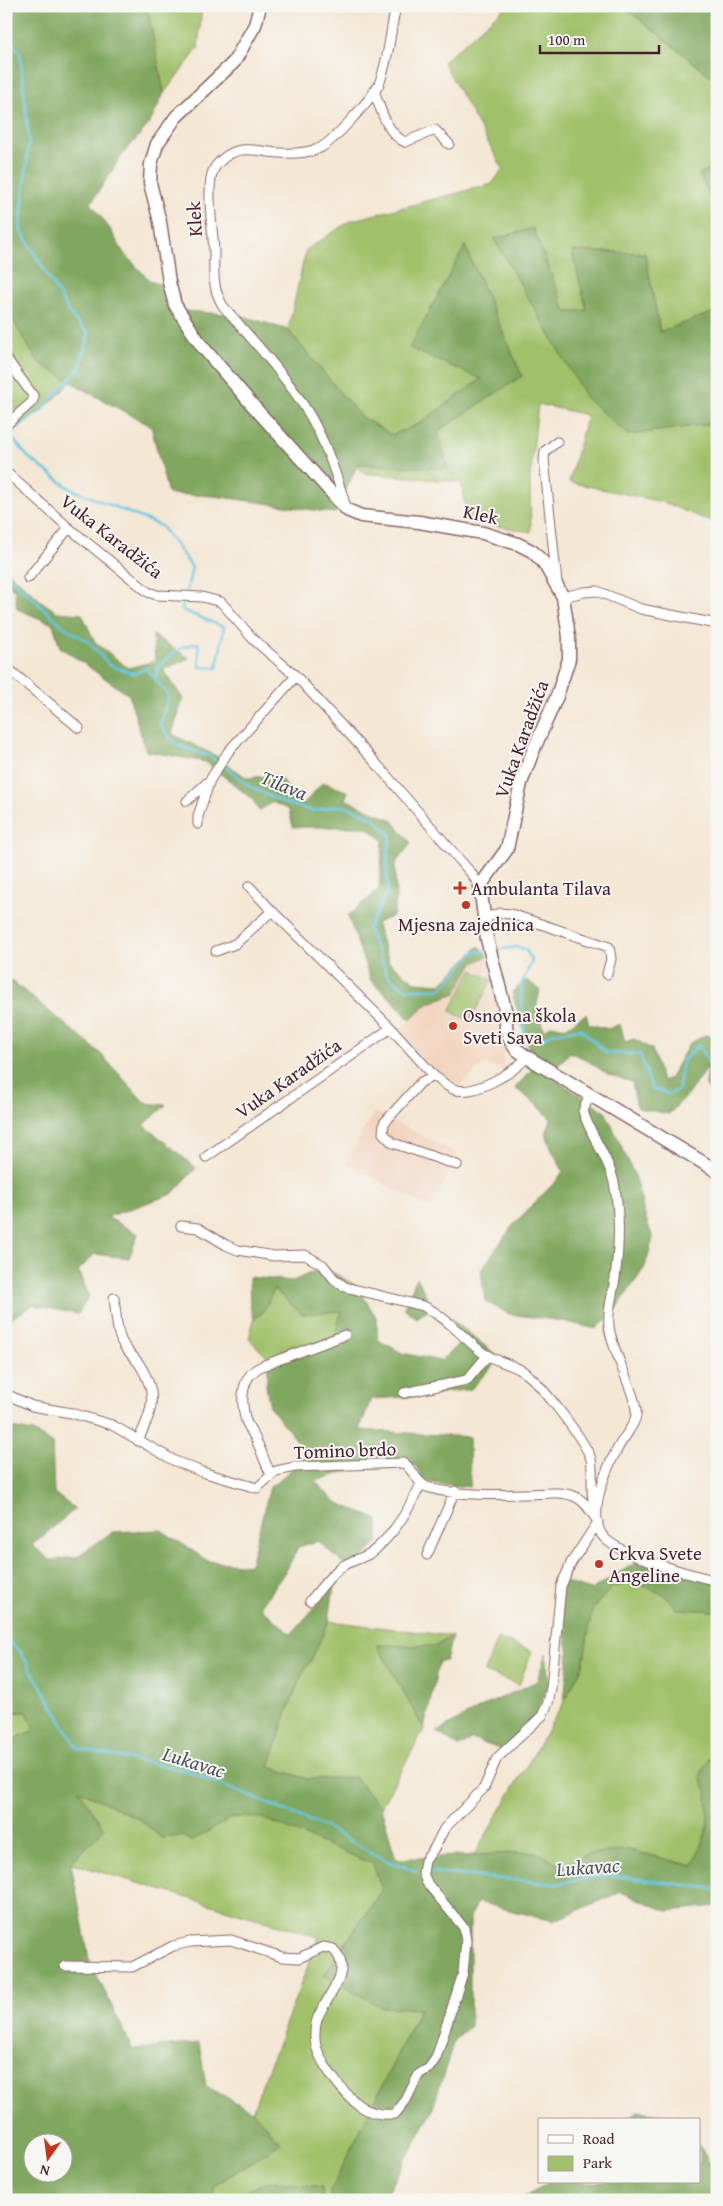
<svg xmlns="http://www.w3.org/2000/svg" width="723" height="2206" font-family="'Gentium Book Plus',serif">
<rect width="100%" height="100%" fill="#f6f6f2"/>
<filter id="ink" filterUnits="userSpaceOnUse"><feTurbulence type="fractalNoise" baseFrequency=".02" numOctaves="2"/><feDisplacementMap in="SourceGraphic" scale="10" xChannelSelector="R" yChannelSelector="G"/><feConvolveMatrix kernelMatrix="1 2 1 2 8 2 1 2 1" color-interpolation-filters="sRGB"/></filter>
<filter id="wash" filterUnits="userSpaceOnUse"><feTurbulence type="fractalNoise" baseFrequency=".0096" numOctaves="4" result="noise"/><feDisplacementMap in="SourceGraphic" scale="20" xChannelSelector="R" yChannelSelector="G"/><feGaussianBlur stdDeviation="1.12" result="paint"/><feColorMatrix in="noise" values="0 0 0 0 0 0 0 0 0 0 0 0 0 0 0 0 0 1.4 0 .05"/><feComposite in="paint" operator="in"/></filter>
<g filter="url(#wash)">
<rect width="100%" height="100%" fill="#f4e7d4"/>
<path fill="#f3d4bf" d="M488,956l8,29 8,52v33l-20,-6 -25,22 -27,-16 -36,-37 33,-30 27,-10 16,-29z
M374,1111l84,43 -27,55 -85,-46z"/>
<path fill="#a0c16a" stroke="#75704a" d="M6,6l69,370 -19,22 -50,40z
M147,6h55l-4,43 -34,44z
M506,6h118l93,75v86l-18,7 18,34v103l-57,21 -15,-79 -73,-2 15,59 -21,2 -33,-83 -39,10 134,196 89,-12v101l-55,-22 -93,-20 18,-67 -49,-11 -8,74 1,54 -63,-11 -7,-39 -99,-9 -4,-9 90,5 -10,-38 84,-55 -57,-130 -55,102 72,31 -63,45 -27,11 -32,-19 -72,-86 18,-80 44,-29 142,-37 11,-15 -60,-107z
M472,970l20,10 -22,41 -20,-10z
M274,1289l28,25 40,-4 -6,23 -4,4 -63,22 -20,-20 5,-20 9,-7z
M632,1582l32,12 13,15 40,2v137l-4,4 -13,24 7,17 1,34 -15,39 -64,-16 -41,4 -25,12 -27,-14 -62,3 90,-153 19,-37 9,-55 19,-22z
M329,1621l123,15 -16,10 -59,-1 47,84 -43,78 -27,-29 -46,1 -39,-12 16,-50 17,-43 10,-16z
M497,1638l35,13 -13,34 -34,-13z
M6,1712h21l7,18 -28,13z
M77,1789l62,30 23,19 20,-2 9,5 42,-24 29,1 111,45 9,27 -58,85 57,32 39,1 -90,184v8h-7l-2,-13 -52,-6 -43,19h-13l1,-14 67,-43 -29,-32 67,-174 -248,-74 33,-34z"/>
<path fill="#80a75e" stroke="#656344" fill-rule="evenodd" d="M6,6h141l17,87 -14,30 -28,32 -31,48 19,26 13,23 27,29 22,8 13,22 55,4 48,15 72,86 32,19 27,-11 62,-45 -72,-31 56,-102 57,130 -84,55 10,38 -90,-5 -23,49 -121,-17 -46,-2 -17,-68 -65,-35 -48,-29 -32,-53z
M717,6v75l-93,-74v-1z
M717,167v43l-18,-36z
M533,228l33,84 21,-2 -15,-59 73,2 15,79 57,-21v112l-89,12 -42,-37 -92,-159z
M6,570l35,31 16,11 25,2 13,28 33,26 27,-7 -2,-26 36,23 -25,12 19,29 -11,35 44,22 31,22 30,-3 26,30 20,-23 25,10 -3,7 47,21 19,23 -16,21 1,36 -3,16 -17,7 13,39 26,20 26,2 38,-38 9,10 -16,8 -16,29 -27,10 -19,17 -18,-20 -21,-19 -23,-65 31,-27 4,-49 -16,-13h-74l-4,-17 -17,-8 -13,9 -6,-11 -47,-38 -60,-11 -17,-56 -69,-48 -7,-23 -36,-15 -2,-19 -9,-7z
M6,976l94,77 45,50 21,2 -22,20 52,43 -24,26 -65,23 31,17 -9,24 -34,-4 -17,17 11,25 -11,18 -45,-9 -27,17z
M527,980l13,10 -4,19 8,21 8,-5 13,3 21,-14 3,10 19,5 12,-5 5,18 9,-3 18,10 10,32 8,-3 19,-34 16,-9 12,2v67l-11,-18 2,-20 -20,28 -19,20 -32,-6 -5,-26 -23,-7 -24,-16 -15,-7 -21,24 56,35 30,65 9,37 9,25 -8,29 -31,45 -18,17 -33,-8 -54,-7 -24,-13 -4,-31 32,-45 44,-45 6,-9 -11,-21 -6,-16 5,-15 -15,-15 -21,-16 19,-21 -22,-75z
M323,1267l34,19 19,31 2,23 24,13 39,8 19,-19 -32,-32 -11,8 -13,-10 13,-31 11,23 72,58 -29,31 -50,7 -50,3 -12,31 110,7 1,50 -46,-5 -9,-17 -60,4 -40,12 19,20 44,19v22l-27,28 -33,-29 -20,6 -11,22 -27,38 31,27 43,-48 -5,35 -17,37 -10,16 -17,43 -16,50 39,12 46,-2 27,30 15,52 140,-7 27,14 25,-12 41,-4 64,16 15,-39 -1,-34 -7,-17 13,-24 4,-4v158l-50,5 -46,-19 -68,29 -75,-19 -8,15v109l-16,14 -22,71 -48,89h-54v-8l90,-183 -39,-2 -57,-32 58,-85 -9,-26 -111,-46 -29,-1 -42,24 -9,-5 -20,2 -23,-19 -61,-30 26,40 -33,34 18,96 44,91 66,-7 7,43 46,25 29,32 -67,43 -1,14h-207v-457l28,-13 -7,-18h-21v-24l4,-1 -4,-4v-256l27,5 19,11 2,50 21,16 -43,36 18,15 26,-3 37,-25 48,-2 47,31 42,4 20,-78 25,-20 12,-14 -37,-46 -4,-21 3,-27 63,-22 4,-4 5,-22 -39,3 -28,-25 -11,23 -9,7 -4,-14 -1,-28 44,4zM32,2144h30v30h-30z
M637,1562l80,16v33l-40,-2 -13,-15 -32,-12 -21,6 -19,22 -9,55 -19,37 5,-49 -17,-75 39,12z
M452,1636l-6,25h-7l-15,68 -47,-84 59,1z
M546,1653l3,30 -15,39 -32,28 -30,-11 -13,8 -22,-15 49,-27 51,-24z
M638,2111l47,6 1,3h-59z
M699,2144l15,27 2,29h-199l33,-18h149z
M269,2181l53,6 1,13h-97z"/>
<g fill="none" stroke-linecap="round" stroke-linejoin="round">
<path stroke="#64c7e2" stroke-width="2.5" d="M6,35l14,18 9,88 -9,88 52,88 17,17 -10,35 -38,42 -33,22 20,24 41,31 92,38 31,41 -5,23
M6,574l58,53 25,15 20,23 26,9 11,-6 23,27 -9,30 15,19 34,12 9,6
M156,680l1,-12c13,-13 23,-22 41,-25l2,24 17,1 7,-41 -42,-17 1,-7
M223,765l26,21 35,17 29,8 26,-5 15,3 21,10 16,16 -4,28 1,28 -20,38 20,47 18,13h35l33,-37 11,-1
M493,950l25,-3 8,3 6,11 -11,24 3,49 17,5 13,-6 27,-4 25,24 34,1 12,35 17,5 10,-5 3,-28 17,-16 18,32
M6,1640l14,11 58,98 107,21 138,56 64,35 30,10
M430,1872l127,12 51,-9 109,14"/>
</g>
</g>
<g filter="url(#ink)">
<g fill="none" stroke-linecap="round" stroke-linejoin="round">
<defs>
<path id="street" d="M374,91c7,18 12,42 31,51l30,-12 14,14
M6,358l28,39 -2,5 -26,23
M6,472l63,56 79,64 9,3 45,2 19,5 33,38 42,36 78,85 97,112 9,13
M346,507c-9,-31 -20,-65 -37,-93 -24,-40 -56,-73 -86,-108 -4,-7 -7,-13 -8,-21 -2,-12 -1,-23 -1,-34 -1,-20 -8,-63 -1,-80 2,-6 7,-10 12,-14 17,-13 35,-5 54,-4 14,1 28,0 41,-5 14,-7 52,-50 59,-64 10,-25 11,-52 17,-78
M28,578l41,-50
M557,583l-13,-124 1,-8 12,-9
M563,597l21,-5 13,-1 44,18 76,15
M6,667l73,61
M187,801l23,-21 18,-28 68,-76
M198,824v-8l11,-33
M249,886l23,25 119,117
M485,918l15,-5 11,1 98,33 2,12 -4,15
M216,951l19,-7 37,-33
M590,1094l-7,17c8,27 28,49 32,77 5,29 4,61 0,90 -2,16 -8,33 -6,48 2,24 30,73 27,90 -2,10 -12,21 -17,30 -12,21 -32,65 -17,89 13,20 91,40 115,46
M206,1157l185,-129 43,48
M457,1165l-64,-22 -10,-10 1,-10 37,-41 13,-6c6,4 12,10 19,13 21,8 61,-17 74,-32
M181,1226l17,2 28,17 12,5 36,6 31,-1 18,10 11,14 11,8 78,19c23,10 40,32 60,47 13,9 28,10 41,19 16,10 58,66 66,84 5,12 -1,39 5,56
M114,1298c2,13 2,30 7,42 3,9 13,16 19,25 19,31 12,45 -2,76
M404,1393l63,-13 21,-25
M6,1394l26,12 39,7 41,12 63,36 27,11 55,16 19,-17 19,-4 109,-4c9,7 13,20 23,24 26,9 72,8 99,7 15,0 36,-4 50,3 10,5 16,16 22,25
M271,1474c-6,-10 -9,-22 -14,-32 -3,-7 -8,-14 -11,-21 -6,-21 -5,-46 16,-55l83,-31
M427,1555l28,-64
M310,1601c10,-11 19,-25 31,-34 12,-8 27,-9 37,-20 19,-17 32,-40 43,-63
M65,1966l67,1 41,-21 17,-4 41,-2 51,17 17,1 24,-11 10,2c22,22 -6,46 -15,68 -2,5 -3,13 -3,18 -2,22 32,65 50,74 9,5 20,6 30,5l11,-14 13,-26 10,-6 7,-10 27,-85 3,-32 -2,-13 -37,-45 -4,-10 2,-12 10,-14 9,-18 40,-41 13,-30 45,-42 6,-13 3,-15 10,-102 10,-23 27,-41"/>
<path id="secondary" d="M260,6l-5,19 -21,37 -58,55 -19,27 -6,20 -1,19 10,39 9,60 6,23 26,40 54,63 92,102 14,6 58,6 64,11 35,11 14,7 12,12 19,34 6,40v22l-12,37 -24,55 -12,32 -14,66 -27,37 7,53 19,74v15l5,14 5,7 11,8 190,114"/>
</defs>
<use href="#street" stroke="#866566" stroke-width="11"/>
<use href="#secondary" stroke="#866566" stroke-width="15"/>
<use href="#street" stroke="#fff" stroke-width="9"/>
<use href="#secondary" stroke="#fff" stroke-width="12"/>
</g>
</g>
<g fill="#c8321e" stroke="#f6f6f2" stroke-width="2">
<path d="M457.5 880.5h5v5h5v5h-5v5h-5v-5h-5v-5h5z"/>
<circle cx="466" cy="905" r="5"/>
<circle cx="453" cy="1026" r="5"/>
<circle cx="599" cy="1564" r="5"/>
</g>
<g text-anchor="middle" stroke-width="4" stroke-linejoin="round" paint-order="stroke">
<g font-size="19" fill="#4a1f2b" stroke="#f6f6f2">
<text transform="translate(194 219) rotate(-93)" y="7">Klek</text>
<text transform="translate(481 514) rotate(12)" y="7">Klek</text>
<text transform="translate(112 536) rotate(38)" y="7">Vuka Karadžića</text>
<text transform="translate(521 739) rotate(-70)" y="7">Vuka Karadžića</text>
<text transform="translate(288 1078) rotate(-35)" y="7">Vuka Karadžića</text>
<text transform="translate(345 1450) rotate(-2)" y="7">Tomino brdo</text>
</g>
<g font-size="19" fill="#4a1f2b" stroke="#f6f6f2" text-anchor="start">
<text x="471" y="895">Ambulanta Tilava</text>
<text x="466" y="931" text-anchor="middle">Mjesna zajednica</text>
<text x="463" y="1022">Osnovna škola<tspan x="463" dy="22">Sveti Sava</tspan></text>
<text x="609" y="1560">Crkva Svete<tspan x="609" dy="22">Angeline</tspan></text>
</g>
<g font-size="20" font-style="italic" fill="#525162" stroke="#f6f6f2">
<text transform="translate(284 785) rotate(22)" y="7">Tilava</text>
<text transform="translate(194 1762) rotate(17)" y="7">Lukavac</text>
<text transform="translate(588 1867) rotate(-4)" y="7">Lukavac</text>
</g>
</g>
<rect width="723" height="2206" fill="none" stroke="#f6f6f2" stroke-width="25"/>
<rect x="538" y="2118" width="162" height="65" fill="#f6f6f2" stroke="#b1a0a2"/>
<rect x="548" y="2135" width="25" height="8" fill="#ffffff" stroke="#b1a0a2"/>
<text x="583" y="2144" font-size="15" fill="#4a1f2b">Road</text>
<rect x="548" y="2156" width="25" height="15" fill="#a0c16a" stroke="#b1a0a2"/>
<text x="583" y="2168" font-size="15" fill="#4a1f2b">Park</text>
<g transform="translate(48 2158) rotate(194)"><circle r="24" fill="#f6f6f2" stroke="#b1a0a2"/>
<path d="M0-4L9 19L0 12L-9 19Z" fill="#c8321e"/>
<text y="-8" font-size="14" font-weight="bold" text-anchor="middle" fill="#4a1f2b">N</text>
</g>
<path d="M540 45v8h119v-8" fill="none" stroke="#4a1f2b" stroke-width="2.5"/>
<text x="548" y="45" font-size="15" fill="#4a1f2b" stroke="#f6f6f2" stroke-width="4" paint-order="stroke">100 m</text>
</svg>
